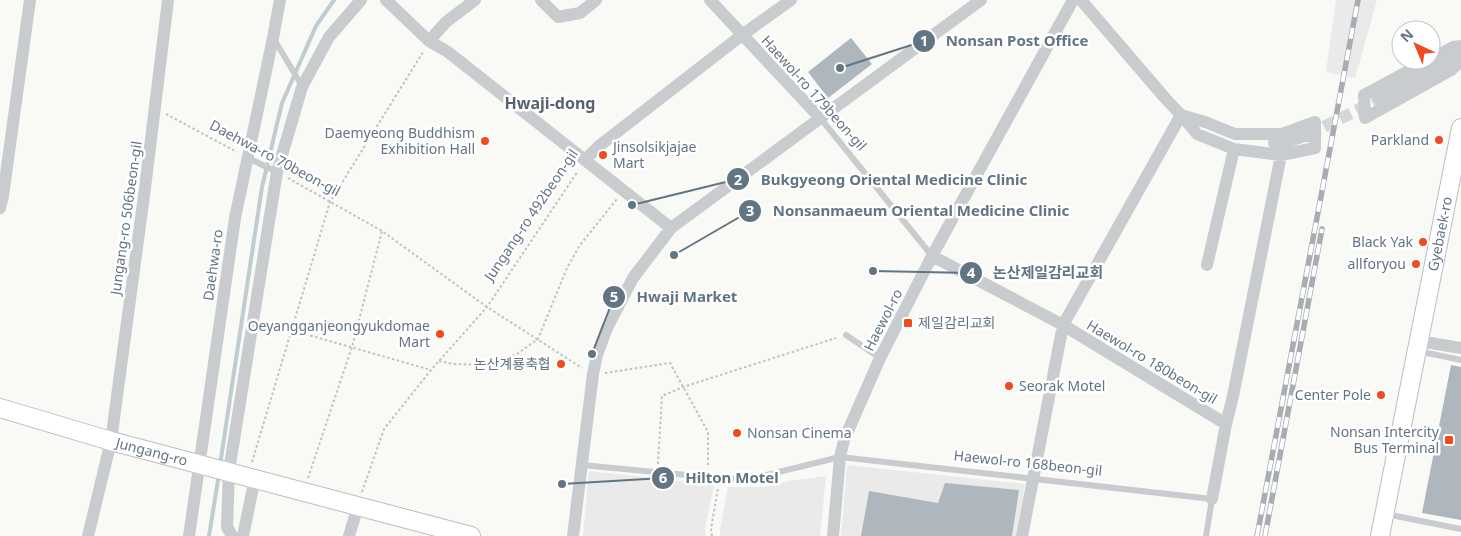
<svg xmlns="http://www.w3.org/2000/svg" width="1461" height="536" font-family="'Noto Sans','Noto Sans KR',sans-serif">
<rect width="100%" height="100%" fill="#f9f9f6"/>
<path fill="#e9eae9" d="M1336,0h41l-22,78 -29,-6z
M847,465l178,19 -9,52h-175z
M589,471l125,14 -9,44 1,7h-123z
M826,476l-6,60h-100v-6l8,-43h36l25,-6z"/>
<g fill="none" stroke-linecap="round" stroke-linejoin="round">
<path stroke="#bfccd0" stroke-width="4" d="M220,465l42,-278 20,-84 34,-77 18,-26
M209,536l10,-62"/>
</g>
<path fill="#aeb7bd" d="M851,38l21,26 -44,34 -20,-26z
M1451,365l10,2v153l-39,-7z
M945,483l74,7 -7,46h-151l8,-45 69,12z"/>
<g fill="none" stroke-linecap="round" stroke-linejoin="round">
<path stroke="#d3d8d9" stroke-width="12" stroke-dasharray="12 6" stroke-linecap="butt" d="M1308,135l71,-36"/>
<defs>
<g id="secondary">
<path id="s1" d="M0,408l111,33 360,95"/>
<path id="s2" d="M1380,536l81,-408"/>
</g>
</defs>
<use href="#secondary" stroke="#b8bec2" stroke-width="20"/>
<path stroke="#bfc2c4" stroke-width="2" stroke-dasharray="2.5 2.5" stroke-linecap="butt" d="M166,114l71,38
M288,178l94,53 105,76 95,61
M291,330l140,40
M439,361l14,3 32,1 32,-11 21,-15 29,-71 13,-23 37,-46
M605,373l65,-10 38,69v35
M252,462l78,-260 93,-150
M658,464l4,-68 21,-9 153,-49
M308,478l44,-131 30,-116
M362,492l22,-63 47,-59 56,-63 91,-136
M712,536l-1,-7 7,-41"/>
<path stroke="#c8cccf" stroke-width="6" d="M274,39l28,47
M821,119l111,137
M248,158l29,14
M846,335l34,23
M1418,351l43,9
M582,465l146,14 34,-3 78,-19 372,42 -6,37
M1386,514l75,15"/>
<path stroke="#c8cccf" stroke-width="12" d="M386,0l43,41 19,11 223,176
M541,0l17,17 22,-4 16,-13
M710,0l111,119
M1081,0l84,98 16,17 6,5
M429,41l17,-19 29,-22
M1431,59l22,-12 8,-1
M1429,60l-65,35 1,23 86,-48 10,-9
M1379,99l82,-45
M1181,115l24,7 30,12h47l33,-12v26l-34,7 -47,-6 -37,-15z
M1274,143h9l25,-8
M585,160l14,-14 143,-111 49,-35
M0,208l3,-12 27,-196
M932,256l131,69 163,99
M1207,265l27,-116
M1419,341l42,7
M1212,499l14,-75 7,-28 48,-241
M88,536l23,-95 34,-253 23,-188
M189,536l46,-318 38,-180 7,-38
M232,536l-5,-9 2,-56 48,-299 25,-85 27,-50 32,-37
M243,536l12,-58
M349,536l9,-30
M573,536l20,-162 4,-19 10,-27 26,-50 38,-50 310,-228
M833,536l7,-79 4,-17 36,-82 52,-102 141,-256
M1022,536l41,-211 118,-210"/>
<use href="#secondary" stroke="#fff" stroke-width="18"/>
<defs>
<path id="rail" d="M1257,536l101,-536
M1265,536l57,-307"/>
</defs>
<use href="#rail" stroke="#a6adb3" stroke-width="5.5"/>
<use href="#rail" stroke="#fff" stroke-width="4" stroke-dasharray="11" stroke-linecap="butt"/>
</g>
<g fill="#f14a1d" stroke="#fff" stroke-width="2">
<circle cx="1439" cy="140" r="5"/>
<circle cx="485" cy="141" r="5"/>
<circle cx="603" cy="155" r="5"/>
<circle cx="1423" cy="242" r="5"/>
<circle cx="1416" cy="264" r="5"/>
<rect x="903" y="318" width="10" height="10" rx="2.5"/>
<circle cx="440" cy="334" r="5"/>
<circle cx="561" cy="364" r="5"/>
<circle cx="1009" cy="386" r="5"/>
<circle cx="1381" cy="395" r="5"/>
<circle cx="737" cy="433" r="5"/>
<rect x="1444" y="435" width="10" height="10" rx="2.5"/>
</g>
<g text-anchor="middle" stroke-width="5" stroke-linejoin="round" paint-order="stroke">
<g font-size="14" fill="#617583" stroke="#fff">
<text transform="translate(814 93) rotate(48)" y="5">Haewol-ro 179beon-gil</text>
<text transform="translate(275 158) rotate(28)" y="5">Daehwa-ro 70beon-gil</text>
<text transform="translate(531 215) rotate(-56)" y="5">Jungang-ro 492beon-gil</text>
<text transform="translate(126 218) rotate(-82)" y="5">Jungang-ro 506beon-gil</text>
<text dy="5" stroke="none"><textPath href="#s2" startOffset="308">Gyebaek-ro</textPath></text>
<text transform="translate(213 265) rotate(-82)" y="5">Daehwa-ro</text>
<text transform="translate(883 320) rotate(-63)" y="5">Haewol-ro</text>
<text transform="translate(1152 362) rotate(31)" y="5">Haewol-ro 180beon-gil</text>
<text dy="5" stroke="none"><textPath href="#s1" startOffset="158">Jungang-ro</textPath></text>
<text transform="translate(1028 463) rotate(6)" y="5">Haewol-ro 168beon-gil</text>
</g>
<g font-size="14" fill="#617583" stroke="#fff" text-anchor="end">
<text x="475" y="138">Daemyeong Buddhism<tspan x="475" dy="16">Exhibition Hall</tspan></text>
<text x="1429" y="145">Parkland</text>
<text x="613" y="152" text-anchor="start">Jinsolsikjajae<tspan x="613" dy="16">Mart</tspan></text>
<text x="1413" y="247">Black Yak</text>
<text x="1406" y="269">allforyou</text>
<text x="918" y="328" text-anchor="start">제일감리교회</text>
<text x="430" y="331">Oeyangganjeongyukdomae<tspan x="430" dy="16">Mart</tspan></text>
<text x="551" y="369">논산계룡축협</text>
<text x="1019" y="391" text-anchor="start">Seorak Motel</text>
<text x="1371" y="400">Center Pole</text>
<text x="1439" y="437">Nonsan Intercity<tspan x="1439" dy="16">Bus Terminal</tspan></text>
<text x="747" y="438" text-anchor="start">Nonsan Cinema</text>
</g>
<g font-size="16" font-weight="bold" fill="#54636e" stroke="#fff">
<text x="550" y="109">Hwaji-dong</text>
</g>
</g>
<path fill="none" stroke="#617583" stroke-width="2" d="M840 68L924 41M632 205L738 179M674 255L750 211M873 271L971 273M592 354L614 297M562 484L663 478"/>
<g fill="#617583" stroke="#fff" stroke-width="2">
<circle cx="840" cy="68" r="5"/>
<circle cx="632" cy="205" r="5"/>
<circle cx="674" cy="255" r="5"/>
<circle cx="873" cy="271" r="5"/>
<circle cx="592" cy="354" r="5"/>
<circle cx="562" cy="484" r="5"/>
<circle cx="924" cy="41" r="12"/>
<circle cx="738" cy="179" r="12"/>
<circle cx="750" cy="211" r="12"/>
<circle cx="971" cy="273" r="12"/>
<circle cx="614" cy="297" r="12"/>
<circle cx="663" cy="478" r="12"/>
</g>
<g font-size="15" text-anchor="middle" font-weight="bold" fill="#fff">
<text x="924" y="46">1</text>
<text x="738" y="185">2</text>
<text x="750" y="216">3</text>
<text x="971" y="278">4</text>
<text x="614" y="302">5</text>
<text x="663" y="483">6</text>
</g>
<g font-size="15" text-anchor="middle" font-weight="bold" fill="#617583" stroke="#fff" stroke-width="5" stroke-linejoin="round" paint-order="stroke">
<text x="1017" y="46">Nonsan Post Office</text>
<text x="894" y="185">Bukgyeong Oriental Medicine Clinic</text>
<text x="921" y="216">Nonsanmaeum Oriental Medicine Clinic</text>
<text x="1048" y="278">논산제일감리교회</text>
<text x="687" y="302">Hwaji Market</text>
<text x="732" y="483">Hilton Motel</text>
</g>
<g transform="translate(1416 45) rotate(316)"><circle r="24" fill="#ffffff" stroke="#c0c8cd"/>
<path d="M0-4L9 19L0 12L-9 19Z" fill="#f14a1d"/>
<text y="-8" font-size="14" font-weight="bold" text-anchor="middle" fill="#617583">N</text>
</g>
</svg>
